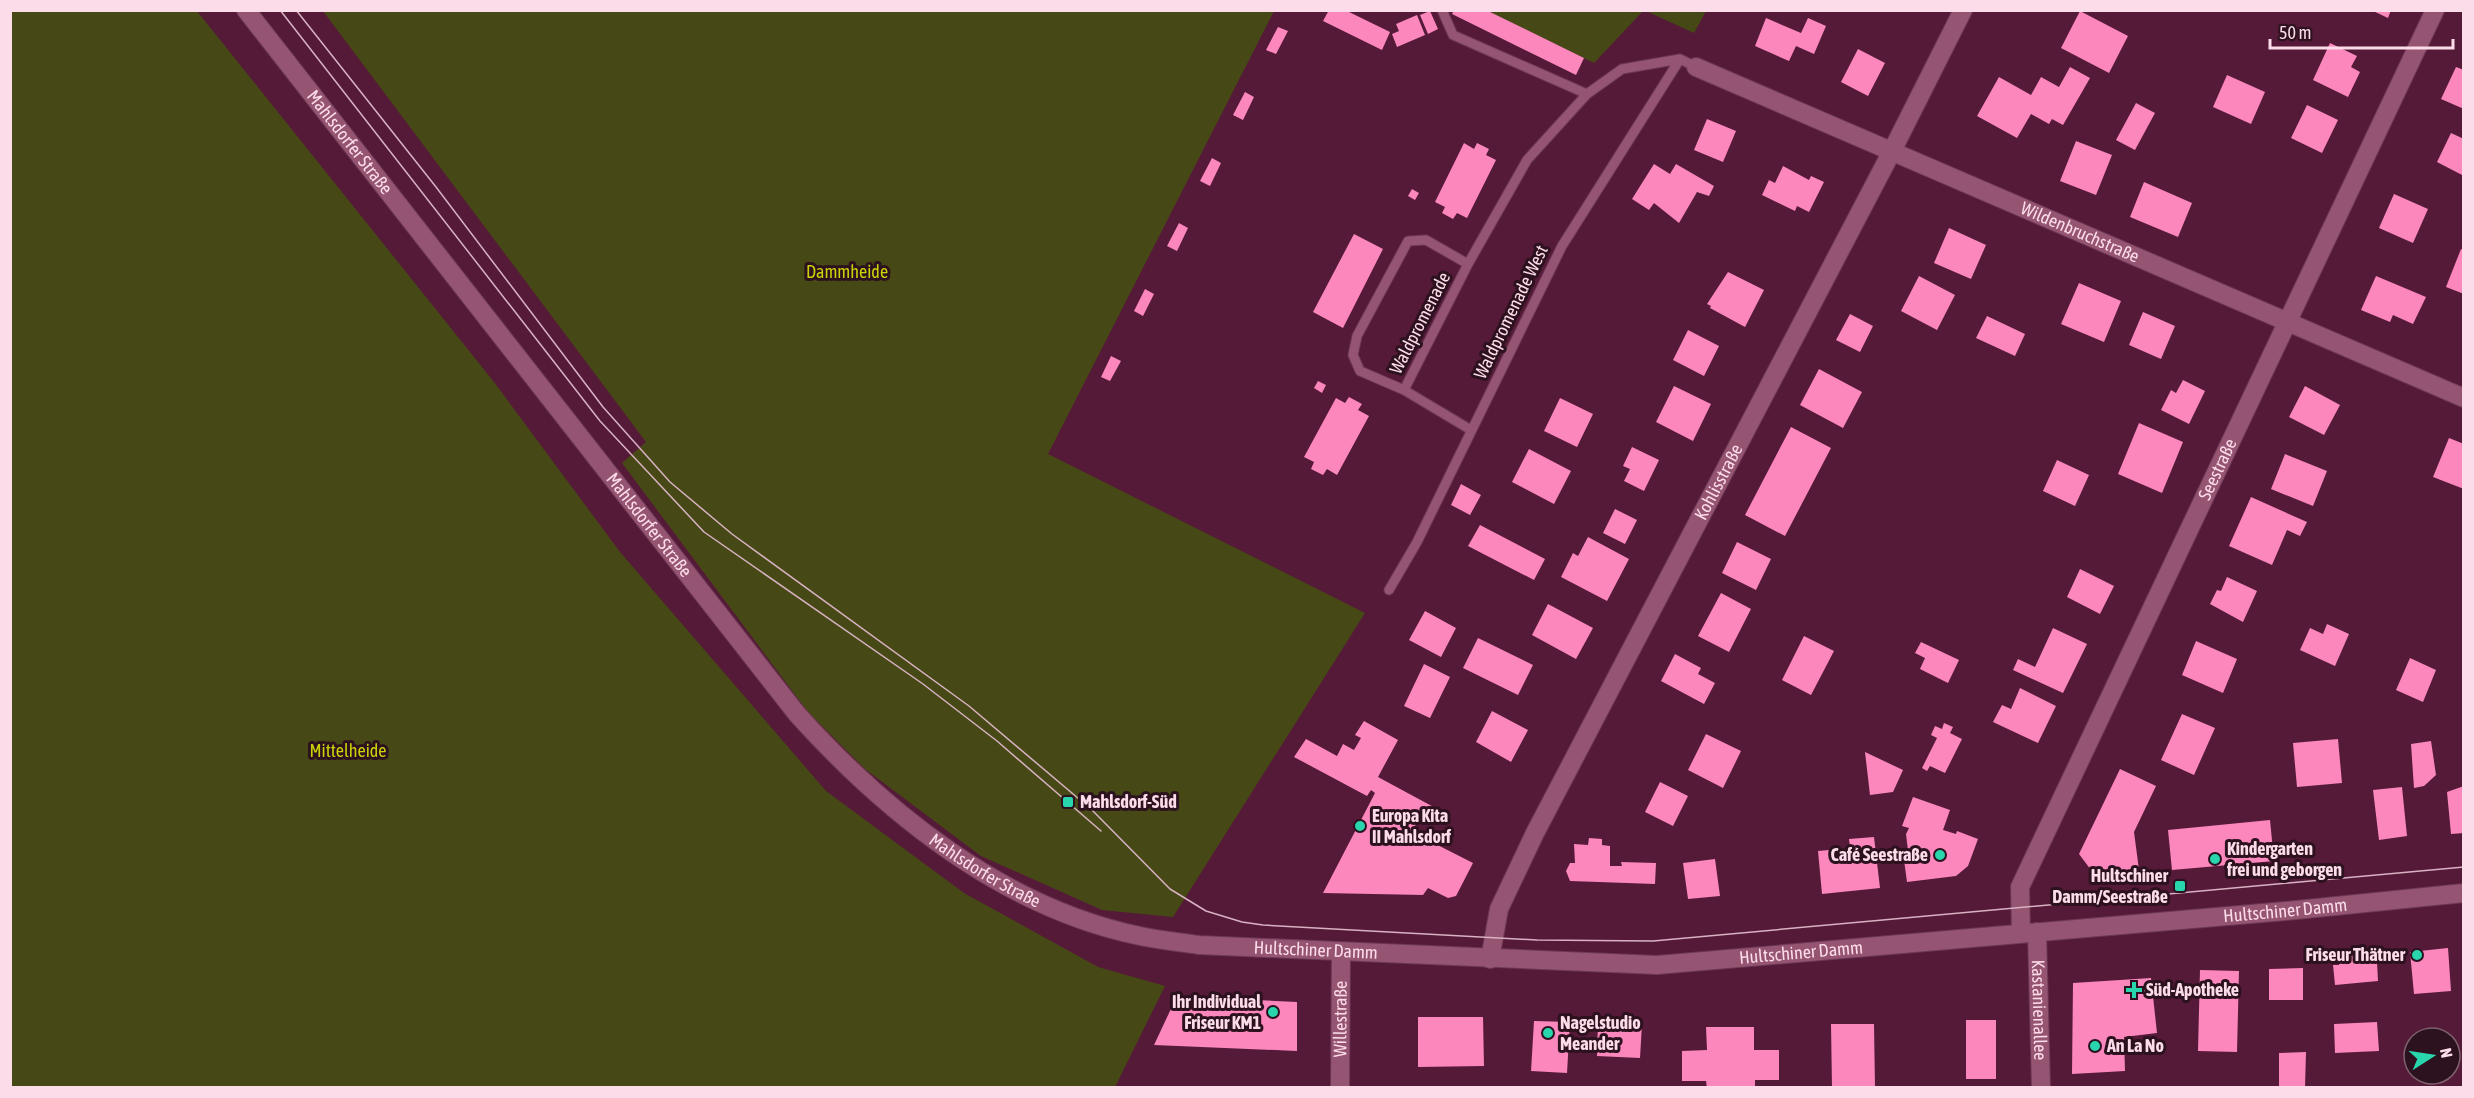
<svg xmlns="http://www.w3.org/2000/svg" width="2474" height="1098" font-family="'Asap Condensed',sans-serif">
<rect width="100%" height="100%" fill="#561a39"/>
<path fill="#464915" d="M10,11h187l297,371 126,170 206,239 138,102 134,74 67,19 -50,101h-1104z
M323,11h951l-226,443 317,159 -192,304 -71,-7 -121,-54 -116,-87 -57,-57 -186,-249 24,-21z
M1487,11h156l-49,52z
M1646,11h60l-12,22z"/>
<path fill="#fb87bd" d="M1329,10h16l45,22 -8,18 -59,-29z
M1454,10h32l98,48 -8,17 -124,-61z
M2371,10h20l-3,8z
M1430,11l8,18 -10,5 -8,-19z
M2080,11l48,25 -19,37 -48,-25z
M1417,15l8,20 -28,12 -5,-13 7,-3 -3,-7z
M1766,18l35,15 7,-15 18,8 -12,28 -18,-8 -7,15 -34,-15z
M1278,27l10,4 -12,23 -10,-4z
M2330,43l27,13 -6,11 9,5 -12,25 -35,-17z
M1858,49l27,14 -17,33 -27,-14z
M2070,67l20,11 -27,47 -11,-6 -3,5 -18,-10 -14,24 -40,-22 22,-39 32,18 10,-18 18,10z
M2456,67l8,3v39l-23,-10z
M2227,75l38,17 -14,32 -38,-17z
M1245,92l9,5 -11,23 -10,-5z
M2136,103l19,10 -20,37 -19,-10z
M2307,105l31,15 -16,33 -31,-15z
M1707,119l29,12 -13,31 -29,-12z
M2451,133l13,6v37l-27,-14z
M2076,141l36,14 -16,40 -36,-14z
M1464,143l10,6 3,-6 12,6 -3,6 10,5 -29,58 -10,-5 -4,6 -11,-6 3,-6 -10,-5z
M1212,158l9,5 -11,23 -10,-5z
M1654,164l16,10 6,-10 38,22 -5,10 -12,-4 -18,31 -25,-20 -5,7 -17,-11z
M1783,166l26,14 2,-4 13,6 -15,30 -12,-6 -2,5 -33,-16 7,-15 6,3z
M2144,182l48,21 -14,34 -48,-20z
M1412,189l7,4 -4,7 -7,-4z
M2394,194l34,15 -15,34 -34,-15z
M1179,223l9,5 -11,23 -10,-5z
M1949,228l37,17 -15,34 -37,-16z
M1354,234l29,15 -40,79 -30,-16z
M2461,249l3,1v44l-18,-7z
M1728,272l36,18 -19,37 -35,-19 1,-2 -4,-2z
M1919,276l36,19 -18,35 -36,-19z
M2376,276l50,21 -13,27 -20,-9 -3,7 -29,-12z
M2079,283l42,18 -17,41 -43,-18z
M1145,289l9,5 -11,22 -9,-5z
M2143,312l32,14 -14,33 -32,-14z
M1850,314l23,12 -13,26 -24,-12z
M1987,316l38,18 -10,22 -39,-18z
M1688,330l31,16 -15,30 -31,-16z
M1111,356l10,5 -11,20 -9,-4z
M1819,369l43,23 -19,36 -43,-23z
M2183,380l22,11 -16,33 -28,-14 10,-20 5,3z
M1318,381l8,4 -4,8 -8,-5z
M1674,386l37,18 -18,37 -37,-19z
M2305,386l35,19 -16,30 -35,-18z
M1349,397l13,7 -4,6 11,6 -32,59 -10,-6 -4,6 -12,-6 3,-7 -10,-5 32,-59 9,5z
M1560,398l33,16 -16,33 -33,-16z
M2139,423l44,19 -21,51 -44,-19z
M1791,427l40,21 -46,88 -40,-21z
M2449,438l15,6v45l-31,-12z
M1632,447l27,13 -15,31 -20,-10 6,-12 -7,-3z
M1529,449l42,22 -17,33 -42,-22z
M2285,454l42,17 -14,35 -42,-17z
M2057,460l32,15 -14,31 -32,-15z
M1461,484l20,11 -11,20 -19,-10z
M2251,497l56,25 -7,14 -13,-6 -15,35 -43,-19z
M1615,509l22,11 -12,24 -22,-11z
M1480,525l65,34 -11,21 -66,-34z
M1588,537l41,22 -22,42 -46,-24 12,-24 5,3z
M1737,542l34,17 -15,31 -34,-17z
M2080,569l34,17 -14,28 -33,-17z
M2227,577l30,14 -14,31 -33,-18 7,-14 4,1z
M1721,593l30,16 -22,43 -31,-16z
M1548,604l45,24 -17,31 -44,-24z
M1425,611l31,17 -15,29 -32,-17z
M2327,624l22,10 -14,32 -35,-16 10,-22 13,6z
M2053,628l34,16 -24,49 -50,-23 5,-11 17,8z
M1804,636l30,15 -23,44 -29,-15z
M1478,638l55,27 -15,30 -55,-27z
M2196,641l41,18 -14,34 -41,-18z
M1921,642l38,18 -11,23 -28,-14 5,-11 -10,-5z
M1675,654l26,14 -3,6 17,9 -11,21 -43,-23z
M2410,658l26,12 -13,32 -27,-12z
M1424,664l26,13 -20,41 -26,-12z
M2020,688l36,18 -18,37 -45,-21 9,-17 9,4z
M1492,711l36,19 -17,32 -35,-20z
M2182,714l33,14 -21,47 -33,-15z
M1364,721l34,19 -20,37 63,34 -5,10 -15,-7 -9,18 61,31 -17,33 -8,2 -20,-10 -5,7 -100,-2 52,-100 -4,-3 -4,6 -73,-39 12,-18 31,17 6,-12 11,6 7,-12 -6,-3z
M1944,723l9,4 -3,6 12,6 -17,34 -15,-7 -3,5 -5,-3 15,-30 -6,-3 4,-9 7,3z
M1706,734l35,17 -18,37 -35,-18z
M2338,739l4,44 -45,4 -4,-44z
M2431,741l5,34 -12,11 -10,2 -3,-44z
M1865,752l38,18 -10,22 -23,3z
M2120,769l36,17 -22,46 5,38 -45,4 -15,-20z
M1660,782l28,14 -15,30 -28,-14z
M2464,786v47l-13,1 -4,-42z
M2402,787l5,49 -28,4 -6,-50z
M1913,797l37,13 -7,20 13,4 1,-3 21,8 -10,27 -12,10 -49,6 -3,-22 5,-1 -3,-25 3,-6 -7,-2z
M2270,820l4,41 -102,9 -4,-40z
M1874,837l6,51 -58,6 -4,-43 32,-3 -1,-9z
M1589,838l13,1v6l8,1v20h12l-1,-4 35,1 -1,21 -85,-3 -4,-10 4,-8h5l-1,-19 14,1z
M1715,859l5,37 -32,3 -5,-36z
M2448,948l3,43 -37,3 -4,-42z
M2367,950v12h10l1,19 -43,4 -2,-20h6l-1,-12z
M2303,968v32h-34v-31z
M2200,970l39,1 -2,81 -39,-1z
M2151,978l6,55 -33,4 1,34 -53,3 1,-91z
M1177,996l120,6v49l-143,-6z
M1418,1017h65l1,49 -66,1z
M1966,1020h30v59h-30z
M1534,1021l36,1 -3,51 -36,-2z
M2377,1022l2,29 -44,2 -1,-29z
M1598,1023l44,1 -2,34 -43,-2z
M1831,1024h43l1,64h-43z
M1706,1027h48v23h25v30h-24v8h-48l-1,-7h-24v-30l25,-1z
M2306,1052l-1,36h-26v-35z"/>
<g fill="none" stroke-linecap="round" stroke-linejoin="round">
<defs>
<path id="lane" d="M1442,10l11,25 134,59
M1468,264l-42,-24 -18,1 -51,95 -4,19 7,16 44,19 67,40
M1404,390l64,-126 59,-104 60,-66 35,-25 58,-10 16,8
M1389,590l28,-48 145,-296 118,-187"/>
<g id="street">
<path id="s1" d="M1696,67l768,331"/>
<path id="s2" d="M2037,932l4,156"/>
<path id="s3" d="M2021,933l-1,-46 415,-877"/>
<path id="s4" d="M1340,1088l1,-136"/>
</g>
<g id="secondary">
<path id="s5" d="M246,10l551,704c90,100 207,194 343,222 19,4 39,6 59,9l458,20 629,-54 178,-18"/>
<path id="s6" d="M1490,959l9,-50 36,-76 356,-680 72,-143"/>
</g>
</defs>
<use href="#lane" stroke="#6c3954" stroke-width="11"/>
<use href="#street" stroke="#6c3954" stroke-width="20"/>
<use href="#secondary" stroke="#6c3954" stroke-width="20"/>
<use href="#lane" stroke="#955472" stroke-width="9"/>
<use href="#street" stroke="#955472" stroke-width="18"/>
<use href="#secondary" stroke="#955472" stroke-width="18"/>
<path stroke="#d8b2c3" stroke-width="1.5" d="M280,10l320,411 104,111 219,152 74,57 104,90
M296,10l140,177 167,220 67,75 62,52 237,172 123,104 78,79 36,22 36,11 21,3 274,15 116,1 811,-74"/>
</g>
<g fill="#29d5ac" stroke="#2c111e" stroke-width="2">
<rect x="1062" y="796" width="12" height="12" rx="3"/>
<circle cx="1360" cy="826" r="6"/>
<circle cx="1940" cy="855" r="6"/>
<circle cx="2215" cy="859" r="6"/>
<rect x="2174" y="880" width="12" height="12" rx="3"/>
<circle cx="2417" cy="955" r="6"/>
<path d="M2131 981h6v6h6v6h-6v6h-6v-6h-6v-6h6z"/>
<circle cx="1273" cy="1012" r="6"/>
<circle cx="1548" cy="1033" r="6"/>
<circle cx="2095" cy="1046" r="6"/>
</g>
<g text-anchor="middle" stroke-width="6" stroke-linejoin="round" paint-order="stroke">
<g font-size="18" fill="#fcdce9" stroke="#2c111e">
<text dy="6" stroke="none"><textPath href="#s5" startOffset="168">Mahlsdorfer Straße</textPath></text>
<text dy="6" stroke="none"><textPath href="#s1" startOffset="418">Wildenbruchstraße</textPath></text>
<text transform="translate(1511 312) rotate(-64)" y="6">Waldpromenade West</text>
<text transform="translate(1420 323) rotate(-63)" y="6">Waldpromenade</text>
<text dy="6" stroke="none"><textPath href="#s3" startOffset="508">Seestraße</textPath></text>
<text dy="6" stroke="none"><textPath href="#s6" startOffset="531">Kohlisstraße</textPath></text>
<text dy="6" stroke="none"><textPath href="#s5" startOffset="654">Mahlsdorfer Straße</textPath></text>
<text dy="6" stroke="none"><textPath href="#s5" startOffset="1140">Mahlsdorfer Straße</textPath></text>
<text dy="6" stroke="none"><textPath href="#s5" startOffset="2458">Hultschiner Damm</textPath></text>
<text dy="6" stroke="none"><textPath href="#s5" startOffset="1486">Hultschiner Damm</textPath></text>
<text dy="6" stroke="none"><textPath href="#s5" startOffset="1972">Hultschiner Damm</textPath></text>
<text dy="6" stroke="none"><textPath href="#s2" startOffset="78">Kastanienallee</textPath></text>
<text dy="6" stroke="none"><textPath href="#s4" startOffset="69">Willestraße</textPath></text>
</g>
<g font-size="18" fill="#ccd208" stroke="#2c111e">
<text x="847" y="278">Dammheide</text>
<text x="348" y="757">Mittelheide</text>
</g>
<g font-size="18" font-weight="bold" fill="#fcdce9" stroke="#2c111e" text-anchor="start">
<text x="1080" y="808">Mahlsdorf-Süd</text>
<text x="1372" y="822">Europa Kita<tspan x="1372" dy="21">II Mahlsdorf</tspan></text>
<text x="2227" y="855">Kindergarten<tspan x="2227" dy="21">frei und geborgen</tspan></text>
<text x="1928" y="861" text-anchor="end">Café Seestraße</text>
<text x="2168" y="882" text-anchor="end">Hultschiner<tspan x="2168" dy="21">Damm/Seestraße</tspan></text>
<text x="2405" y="961" text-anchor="end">Friseur Thätner</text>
<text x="2146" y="996">Süd-Apotheke</text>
<text x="1261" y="1008" text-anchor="end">Ihr Individual<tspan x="1261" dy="21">Friseur KM1</tspan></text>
<text x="1560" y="1029">Nagelstudio<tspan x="1560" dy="21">Meander</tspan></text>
<text x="2107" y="1052">An La No</text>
</g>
</g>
<rect width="2474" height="1098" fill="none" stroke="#fcdce9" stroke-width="24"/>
<g transform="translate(2432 1056) rotate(78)"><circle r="28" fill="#2c111e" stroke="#7f626f" stroke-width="1.5"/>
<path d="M0-4.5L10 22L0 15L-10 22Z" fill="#29d5ac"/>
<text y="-9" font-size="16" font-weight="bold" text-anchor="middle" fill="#fcdce9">N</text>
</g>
<path d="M2270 39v9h183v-9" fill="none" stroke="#fcdce9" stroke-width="3"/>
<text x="2279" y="39" font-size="18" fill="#fcdce9" stroke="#2c111e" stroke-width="4.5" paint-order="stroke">50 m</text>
</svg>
